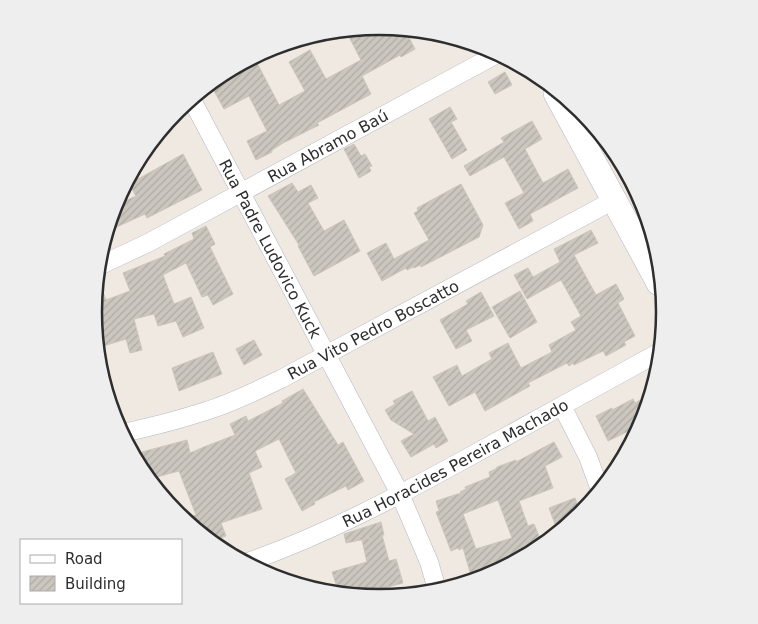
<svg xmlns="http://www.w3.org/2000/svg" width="758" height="624" font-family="'DejaVu Sans',sans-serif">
<defs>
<pattern id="building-hatch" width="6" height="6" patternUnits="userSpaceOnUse" patternTransform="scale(1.25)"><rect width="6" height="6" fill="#cbc7bf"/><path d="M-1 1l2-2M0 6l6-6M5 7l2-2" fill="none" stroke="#afaba4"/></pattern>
</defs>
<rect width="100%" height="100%" fill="#efe9e1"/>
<path fill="url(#building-hatch)" stroke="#cbc5ba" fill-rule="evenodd" d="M379,26l27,6 9,17 -14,8 -1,-2 -38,21 9,18 -54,29 2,2 -36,18 -11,7v2l-16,8 -9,-19 20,-10 -18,-35 -25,13 -12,-22 45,-24 22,42 26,-14 -16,-29 21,-12 16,29 35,-19 -14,-27z
M505,72l7,13 -17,9 -7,-12z
M450,107l7,12 -6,3 16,28 -15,9 -23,-40z
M532,121l10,18 -17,10 18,34 25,-14 10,19 -48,26 3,7 -14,8 -14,-26 19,-10 -20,-36 -34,19 -6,-10 40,-24 -3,-4z
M354,144l7,12 4,-2 7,12 -3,1 2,4 -12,7 -15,-29z
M183,154l19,36 -55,28 -2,-4 -35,16 4,-24 22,-10 -7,-12z
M292,183l6,9 13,-7 7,13 -10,5 16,28 20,-11 16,31 -46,25 -16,-30 1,-1 -31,-49z
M461,184l22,41 -4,12 -58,30 -1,-2 -6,3 -1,-1 -6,3 -1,-2 -24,13 -15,-28 19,-10 8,16 35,-19 -15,-27 4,-2 -1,-3z
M206,226l9,18 -5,3 23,47 -20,11 -5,-10 -6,2 -16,-34 -23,12 11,29 17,-7 13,31 -21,9 -7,-16 -18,5 -4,-12 -20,5 8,31 -12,3 -4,-14 -26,8 -5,-25 2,-1 -4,-10 6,-29 7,18 24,-9 -7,-18 42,-17 -1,-2 30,-15 -2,-6z
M591,230l7,13 -24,12 22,40 20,-11 8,15 -6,4 17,33 -11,6 2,3 -20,11 -3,-5 -29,14 -1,-2 -4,3 -2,-3 -39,20 2,3 -45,25 -10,-19 -26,14 -16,-29 24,-12 5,11 30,-17 -3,-6 19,-10 13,25 31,-16 -3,-7 27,-15 -5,-8 10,-6 -20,-36 -34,19 -13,-24 14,-7 5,9 27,-15 -6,-13z
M520,291l17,31 -27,16 -18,-31z
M481,292l13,24 -28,14 6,11 -16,8 -16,-29 28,-16 -2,-3z
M254,340l8,15 -18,10 -8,-16z
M213,352l9,22 -43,17 -7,-23z
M303,389l35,56 5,-3 21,39 -16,9 -2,-4 -32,16 1,2 -13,7 -17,-32 11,-6 -17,-34 -24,12 7,16 -13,6 13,36 -41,14 5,13 -11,4 -31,-21 12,-4 -17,-44 -26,7 -7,-11 -4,-15 45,-12 3,13 14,-6 31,-12 -5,-11 16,-8 2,5 35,-18 -1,-2z
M412,391l16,30 7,-4 13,24 -12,7 -2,-4 -23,13 -10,-16 13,-7 -23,-14 -6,-10 10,-6 -2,-3z
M633,399l2,4 5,-3 5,10 -2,12 -2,3 -33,16 -12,-25 16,-8v2z
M554,442l8,15 -17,9 8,22 -34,13 9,25 6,-2 7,17 -53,35 -16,3 -9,-31 -4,2 -1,-2 -7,3 -15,-39 3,-1 -3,-10 25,-8 -1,-1 6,-3 -1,-2 25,-10 -1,-5 7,-3 1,-2 19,-7v2zM498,500l14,38 -36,11 -13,-35z
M575,498l6,16 -26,10 -6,-16z
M381,522l3,13h-2l7,26 7,-2 7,24 -43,11 -22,-4 -6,-18 35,-10 -5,-22 8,-2 -24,5 -2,-9z"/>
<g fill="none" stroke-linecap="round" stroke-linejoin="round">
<defs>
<g id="minor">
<path id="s1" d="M192,100l208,394 29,68 7,24"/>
<path id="s2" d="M103,264l45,-21 349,-189"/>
<path d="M562,406l26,51 11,30"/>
<path id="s3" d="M123,433c28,-6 55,-13 83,-22 26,-8 50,-20 75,-32l333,-179"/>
<path id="s4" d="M248,562c77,-27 148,-65 219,-104 63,-35 126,-69 189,-104"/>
</g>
<path id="secondary" d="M556,93l103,190"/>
</defs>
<use href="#minor" stroke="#b4b7c1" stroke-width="19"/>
<use href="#secondary" stroke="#b4b7c1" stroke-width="26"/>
<use href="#minor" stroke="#fff" stroke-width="18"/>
<use href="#secondary" stroke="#fff" stroke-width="25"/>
</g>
<g text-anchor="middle" stroke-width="4" stroke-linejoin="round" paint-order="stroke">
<g font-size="16" fill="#2e2e2e" stroke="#fff">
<text dy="6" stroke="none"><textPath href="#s2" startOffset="254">Rua Abramo Baú</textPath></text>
<text dy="6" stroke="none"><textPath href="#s1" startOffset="168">Rua Padre Ludovico Kuck</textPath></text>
<text dy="6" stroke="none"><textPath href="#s3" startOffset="272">Rua Vito Pedro Boscatto</textPath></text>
<text dy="6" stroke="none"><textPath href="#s4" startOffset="230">Rua Horacides Pereira Machado</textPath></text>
</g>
</g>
<path d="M0 0H758V624H0ZM102 312a277 277 0 1 1 554 0a277 277 0 1 1-554 0Z" fill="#eee" fill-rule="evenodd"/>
<path fill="none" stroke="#2e2e2e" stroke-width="2.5" d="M102 312a277 277 0 1 1 554 0a277 277 0 1 1-554 0Z"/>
<rect x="20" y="539" width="162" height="65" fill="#ffffff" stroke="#ababab"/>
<rect x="30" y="555" width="25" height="8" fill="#ffffff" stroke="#ababab"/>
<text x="65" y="564" font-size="15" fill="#2e2e2e">Road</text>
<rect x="30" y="576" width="25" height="15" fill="url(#building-hatch)" stroke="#ababab"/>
<text x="65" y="589" font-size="15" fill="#2e2e2e">Building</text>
</svg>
